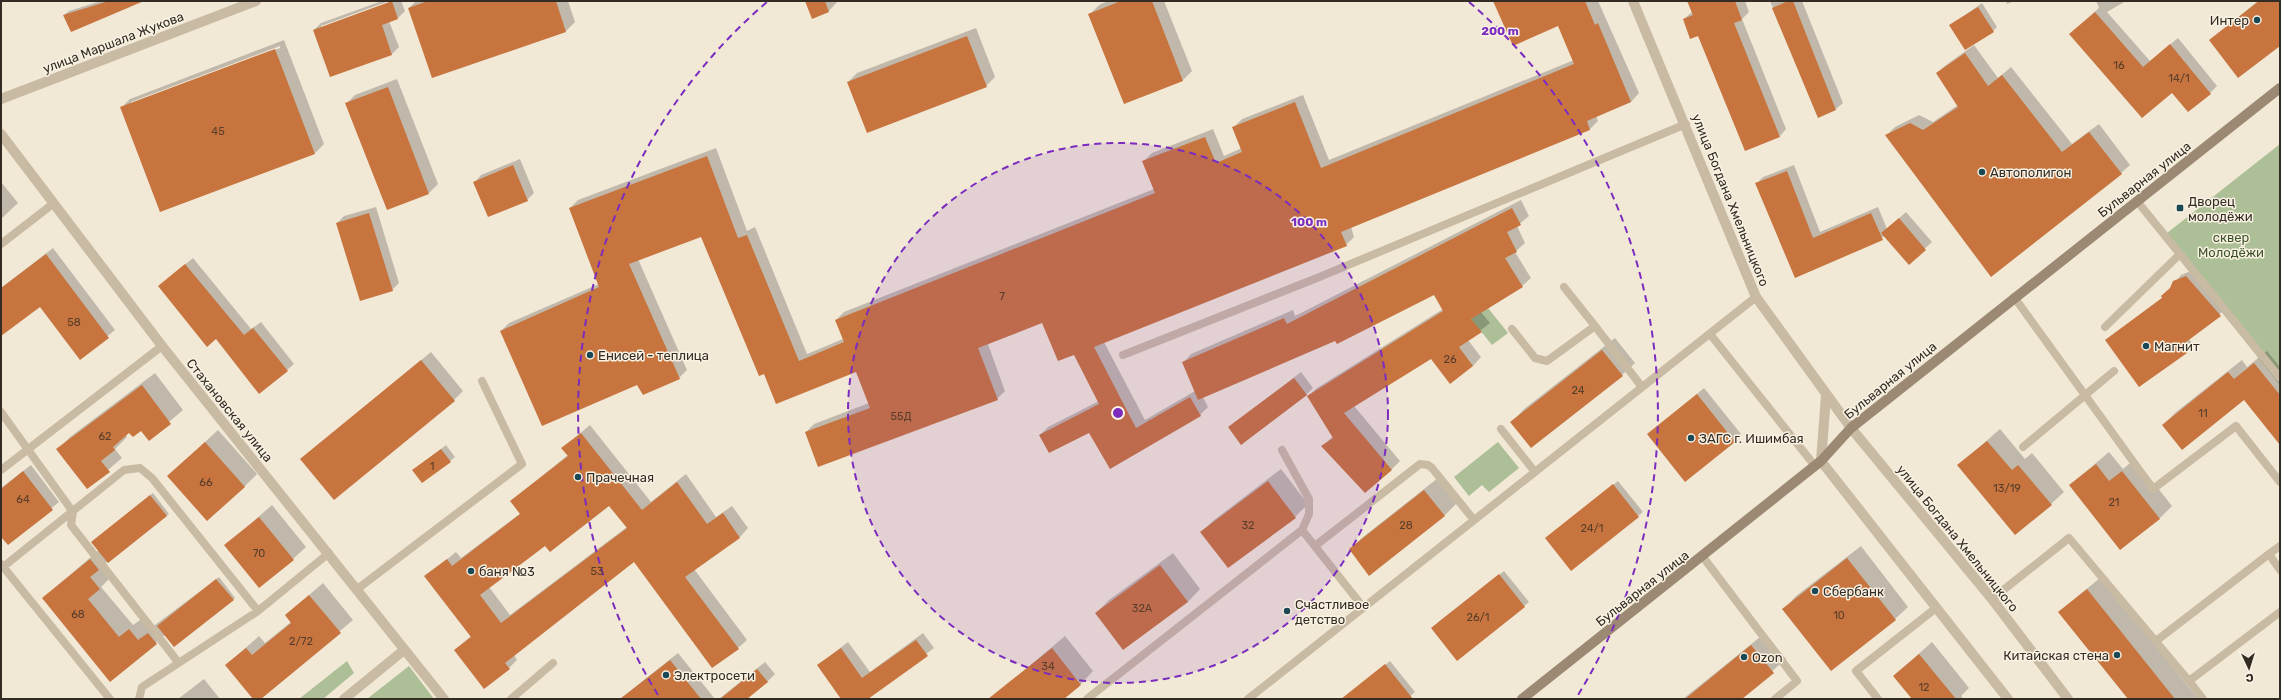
<svg xmlns="http://www.w3.org/2000/svg" width="2281" height="700" font-family="Rubik,sans-serif">
<rect width="100%" height="100%" fill="#f1e8d6"/>
<path fill="#acbf97" d="M2280,144v241l-118,-148z
M1488,308l20,25 -16,12 -21,-26z
M1498,442l21,26 -30,24 -7,-7 -13,11 -15,-19z
M347,661l7,12 -31,26h-24z
M409,666l25,33h-67z"/>
<path fill="#0003" fill-rule="evenodd" d="M101,1h40l-77,14 5,-4z
M382,1h7l-68,25v2l74,-27h6l4,10 -7,7 -9,3 10,26 -7,7 -61,22 -17,-46 7,-7z
M416,1h152l7,21 -9,9 -133,46 -24,-69z
M806,1h31v1l-9,10z
M1108,1h56l28,70 -9,9 -93,-66 9,-9z
M1494,1h104l41,92 -8,9 -35,14 2,5 -8,8 -239,98 3,10 -8,8 -242,97 41,78 50,-29 -12,-28 8,-9 102,-44 2,6 226,-116 8,16 -12,10 8,17 -10,9 16,26 -9,8 -41,26 9,11 -22,17 13,17 -8,9 -42,-8 -77,48 46,55 -9,9 -68,-24 10,-10 -25,-40 9,-8 126,-79 -9,-16 -98,47 -133,57 5,10 -8,8 -90,52 -21,-36 -49,4 8,-8 51,-26 -25,-47 -31,-32 -55,22 17,47 -8,8 -191,33 8,-8 55,-21 -13,-33 -92,3 -62,-138 -64,24 49,111 -8,8 -41,5 -137,-52 8,-8 90,-39 -29,-76 8,-8 138,-52 31,83 8,-4 52,127 36,-15 -7,-19 8,-8 310,-123 -10,-28 8,-8 61,-24 11,27 18,-8 -8,-21 8,-8 61,-24 26,65 245,-100 -15,-35z
M1688,1h57l4,11 -7,7 44,110 -6,7 -96,-117 8,-7z
M1770,1h32l41,102 -7,6 -18,8z
M2006,1h8l-7,3z
M2126,1l-19,11 43,49 28,-23 39,48 -7,7 -38,-2 -95,-63 22,-20 -3,-7z
M2258,1h22v43l-70,-4z
M1982,3l15,24 -4,4 -42,-6z
M976,28l19,49 -9,9 -138,-4 9,-9z
M284,40l40,104 -9,9 -155,58 -39,-103 9,-9zM280,46v2l-149,57v-3z
M1974,45l24,33 13,-11 61,77 27,-20 31,41 -9,8 -234,-38 8,-8 24,-12 14,7 25,-17 -21,-32 9,-8z
M397,79l41,105 -9,9 -83,-89 9,-9z
M520,159l14,34 -7,7 -52,-18 6,-7z
M1794,165l26,67 58,-25 9,22 19,-17 26,30 -23,21 -24,-27 -89,41 -40,-93 7,-7z
M1,182l17,21 -17,16z
M376,207l23,76 -7,7 -55,-67 7,-7z
M53,248l62,82 -35,28 -40,-52 -39,29v-47z
M193,258l58,71 10,-7 33,42 -7,6 -71,-32 -57,-52z
M2193,270l34,38 -38,31 4,6 -7,7 -80,-12 57,-43 18,-22z
M1615,338l20,25 -13,12 -110,47 12,-13z
M2267,351l13,16v77l-36,-45 -81,26 13,-13 66,-52 5,7z
M431,352l32,39 -9,9 -153,59z
M1301,372l12,16 -7,7 -77,32z
M155,373l28,37 -34,29 -8,-10 -12,3 -3,3 1,2 -12,12 7,9 -35,30 -30,-38 13,-13z
M1704,388l37,46 -7,7 -86,-7z
M590,425l61,77 35,-28 30,43 16,-11 16,22 -8,9 -46,32 53,71 -9,8 -104,-87 -120,94 3,5 -8,8 -54,-18 16,-14 -45,-60 30,-24 5,6 60,-45 -10,-12 57,-46 -5,-7zM609,504l18,23 -117,88 -21,-28 56,-43z
M2000,429l25,30 7,-6 32,39 -13,12 -92,-39z
M218,430l39,44 -13,13 -76,-11z
M446,445l9,12 -5,4 -36,9z
M2109,452l14,17 12,-10 37,47 -13,13 -89,-34z
M31,465l28,37 -51,42 -7,-9v-47z
M1281,469l27,35 -13,13 -94,15 13,-12z
M1438,478l19,25 -12,12 -75,59 -20,-25 13,-12z
M1618,481l25,31 -72,58 -20,-36z
M153,493l16,21 -66,51 9,11 -11,11 32,38 10,-7 8,10 68,-51 16,21 -70,37 -55,45 -67,-82 56,-48 -5,-10z
M272,505l34,42 -13,12 -67,-14z
M1861,546l47,61 -13,12 -111,-10 12,-13z
M1173,553l27,36 -12,13 -92,11 13,-13z
M1504,571l25,31 -71,58 -21,-37z
M2101,577l97,122h-69l-70,-87z
M323,583l30,37 -94,79h-5l-28,-34 33,-29 6,7 26,-21 -5,-7z
M923,633l11,15 -68,51h-23l-25,-34 30,-23 22,30z
M1765,633l21,26 -46,40h-57z
M1065,636l28,35 -12,13 -19,15h-72z
M1932,642l37,46 -8,8 3,3h-51l-19,-23z
M678,653l37,46h-95z
M1390,661l25,31 -8,7h-65z
M765,662l10,12 -8,8 -22,17h-26z
M204,679l16,20h-42z"/>
<path fill="#c7743e" fill-rule="evenodd" d="M109,1h35l-73,31 -8,-17z
M392,1l6,18 -16,6 10,30 -62,22 -17,-47z
M428,1h128l10,31 -134,46 -24,-70z
M805,1h20l4,11 -17,7z
M1121,1h31l31,80 -59,23 -36,-90z
M1493,1h92l10,24 3,-2 33,79 -44,19 3,9 -249,102 6,14 -253,101 42,81 54,-31 11,19 -91,53 -21,-36 -40,20 -10,-18 60,-31 -25,-49 -16,6 -16,-38 -64,25 20,52 -180,67 -13,-35 65,-24 -14,-36 -80,32 -12,-30 -5,2 -58,-139 -72,27 51,115 -37,16 -6,-10 -95,41 -42,-95 99,-44 -30,-79 138,-52 31,82 9,-3 52,126 45,-19 -9,-22 320,-127 -13,-32 63,-24 11,26 26,-11 -10,-25 63,-25 26,66 253,-104 -16,-38 -45,20z
M1687,1h48l7,19 -8,3 46,114 -35,14 -47,-115 -8,3 -7,-20 10,-4z
M1788,1h5l43,109 -18,8 -46,-110z
M2259,1h21v45l-42,32 -29,-38z
M1978,7l16,25 -29,18 -16,-25z
M2095,12l48,55 27,-23 41,50 -23,18 -16,-19 -30,25 -73,-84z
M967,36l20,51 -120,46 -20,-51z
M275,49l40,105 -155,58 -40,-105z
M1965,53l23,33 14,-11 60,77 27,-20 33,42 -131,103 -106,-142 25,-12 13,7 35,-23 -22,-34z
M388,87l41,107 -42,16 -42,-107z
M513,165l15,36 -40,16 -15,-35z
M1787,171l26,67 58,-25 12,27 -88,38 -40,-95z
M1512,208l9,17 -14,7 10,20 -12,6 18,29 -52,32 11,13 -23,15 14,19 -23,18 -19,-25 -87,54 48,57 -27,23 -44,-47 12,-8 -26,-42 136,-85 -9,-16 -97,49 -2,-3 -137,59 -16,-38 102,-44 3,6z
M369,213l24,78 -33,10 -24,-78z
M1899,218l27,32 -17,15 -28,-32z
M46,254l63,84 -29,22 -40,-53 -39,29v-48z
M185,264l59,71 9,-7 35,43 -29,23 -43,-55 -9,8 -49,-61z
M2186,276l35,40 -39,29 5,8 -48,34 -34,-47 57,-42 -1,-2 9,-8 3,-7z
M1602,350l21,26 -92,72 -21,-26z
M421,360l34,41 -121,99 -34,-41z
M2254,363l26,32v50l-36,-45 -62,50 -20,-25 66,-53 6,7z
M1294,378l13,17 -66,50 -13,-18z
M142,385l29,39 -22,17 -8,-10 -8,6 -4,-4 -16,14 2,3 -14,11 9,11 -23,17 -31,-40z
M1697,394l38,48 -50,40 -38,-48z
M581,433l61,77 35,-28 30,42 16,-11 17,25 -55,39 54,72 -27,19 -78,-106 -129,101 5,6 -26,20 -30,-39 17,-13 -47,-61 23,-17 5,7 68,-52 -10,-13 58,-45 -7,-8zM609,506l18,22 -126,95 -21,-28 65,-49 5,6z
M1987,441l25,29 6,-5 34,40 -37,30 -58,-70z
M205,442l40,45 -38,34 -40,-45z
M441,449l10,13 -29,21 -10,-13z
M2096,464l13,17 13,-10 38,48 -40,31 -51,-65z
M23,471l30,39 -45,35 -7,-8v-48z
M1268,481l28,37 -68,50 -28,-36z
M1613,484l26,33 -68,54 -26,-33z
M1424,490l21,26 -76,60 -20,-27z
M150,495l17,21 -59,47 -17,-21z
M259,517l35,43 -35,28 -35,-43z
M1847,558l49,62 -65,51 -49,-62z
M90,559l9,11 -9,7 10,12 -12,10 31,38 10,-8 9,11 10,-7 9,11 -47,38 -68,-84z
M1160,565l28,37 -65,48 -28,-37z
M1499,574l26,33 -68,54 -26,-33z
M216,579l18,21 -60,47 -17,-21z
M2087,589l88,110h-47l-70,-87z
M309,595l32,38 -80,66h-8l-28,-34 21,-17 6,7 39,-32 -6,-8z
M916,640l12,16 -60,43h-27l-24,-34 24,-17 21,30z
M1751,645l23,28 -32,26h-57z
M1052,648l29,37 -17,14h-76z
M1919,654l37,45h-44l-19,-23z
M670,660l31,39h-81z
M1385,664l28,35h-72z
M757,669l11,13 -21,17h-27z"/>
<g fill="none" stroke-linecap="round" stroke-linejoin="round">
<path stroke="#c9baa3" stroke-width="8" d="M2137,201l143,177
M1,244l53,-41
M1564,287l31,39
M2014,297l139,192 83,-63 44,56
M2105,327l75,-73
M1512,329l23,29 12,3 48,-35 47,61
M1710,334l105,132
M1123,355l194,-77 369,-154
M1,412l72,100 -2,13 107,137
M1501,429l34,43
M2023,447l91,-76
M1282,450l27,49v15l-7,16
M1,470l161,-124
M1315,546l105,-82 8,1 4,3 42,52
M2280,546l-11,8 11,16
M1703,557l94,124 -22,18
M1,564l109,135
M3,567l121,-97 16,-2 12,10 106,133
M356,590l166,-126 -40,-83
M1992,599l77,-61 120,143
M2156,641l113,-87
M139,699l3,-12 116,-76 71,-58
M511,699l42,-36
M1087,699l215,-169 61,77
M1248,699l508,-402
M1878,699l-22,-28 80,-63
M2203,699l-14,-18 91,-69"/>
<path stroke="#c9baa3" stroke-width="10" d="M1633,1l123,296 95,131 141,171 76,100
M1,134l161,212 282,353
M1826,396l-5,65 187,238
M344,699l60,-49"/>
<path stroke="#c9baa3" stroke-width="10" d="M1,99l255,-98"/>
<path stroke="#9c8974" stroke-width="10" d="M1522,699l299,-238 30,-33 429,-340"/>
</g>
<circle cx="1118" cy="413" r="270" fill="#7b2cbf" fill-opacity=".12"/>
<g fill="none" stroke="#7b2cbf" stroke-width="2" stroke-dasharray="7 5">
<circle cx="1118" cy="413" r="270"/>
<path d="M658 695A540 540 0 0 1 767 2M1469 2A540 540 0 0 1 1578 695"/>
</g>
<g fill="#1a4855" stroke="#f9f2e2" stroke-width="1.5">
<circle cx="2257" cy="20" r="4"/>
<circle cx="1982" cy="172" r="4"/>
<rect x="2176" y="204" width="8" height="8" rx="2"/>
<circle cx="2146" cy="346" r="4"/>
<circle cx="590" cy="355" r="4"/>
<circle cx="1691" cy="438" r="4"/>
<circle cx="578" cy="477" r="4"/>
<circle cx="471" cy="571" r="4"/>
<circle cx="1815" cy="591" r="4"/>
<circle cx="1287" cy="611" r="4"/>
<circle cx="2117" cy="655" r="4"/>
<circle cx="1744" cy="657" r="4"/>
<circle cx="666" cy="675" r="4"/>
</g>
<g text-anchor="middle" stroke-width="3" stroke-linejoin="round" paint-order="stroke">
<g font-size="11" fill="#583e2b">
<text x="2119" y="69">16</text>
<text x="2179" y="82">14/1</text>
<text x="218" y="135">45</text>
<text x="1002" y="300">7</text>
<text x="74" y="326">58</text>
<text x="1450" y="363">26</text>
<text x="1578" y="394">24</text>
<text x="2203" y="417">11</text>
<text x="901" y="420">55Д</text>
<text x="105" y="440">62</text>
<text x="432" y="470">1</text>
<text x="206" y="486">66</text>
<text x="2007" y="492">13/19</text>
<text x="23" y="503">64</text>
<text x="2114" y="506">21</text>
<text x="1248" y="529">32</text>
<text x="1406" y="529">28</text>
<text x="1592" y="532">24/1</text>
<text x="259" y="557">70</text>
<text x="597" y="575">53</text>
<text x="1142" y="612">32А</text>
<text x="78" y="618">68</text>
<text x="1839" y="619">10</text>
<text x="1478" y="621">26/1</text>
<text x="301" y="645">2/72</text>
<text x="1048" y="670">34</text>
<text x="1924" y="691">12</text>
</g>
<g font-size="13" fill="#332c25" stroke="#f9f2e2" text-anchor="start">
<text x="2249" y="25" text-anchor="end">Интер</text>
<text x="1990" y="177">Автополигон</text>
<text x="2188" y="206">Дворец<tspan x="2188" dy="15">молодёжи</tspan></text>
<text x="2154" y="351">Магнит</text>
<text x="598" y="360">Енисей - теплица</text>
<text x="1699" y="443">ЗАГС г. Ишимбая</text>
<text x="586" y="482">Прачечная</text>
<text x="479" y="576">баня №3</text>
<text x="1823" y="596">Сбербанк</text>
<text x="1295" y="609">Счастливое<tspan x="1295" dy="15">детство</tspan></text>
<text x="2109" y="660" text-anchor="end">Китайская стена</text>
<text x="1752" y="662">Ozon</text>
<text x="674" y="680">Электросети</text>
</g>
<g font-size="13" fill="#332c25" stroke="#f9f2e2">
<text transform="translate(113 42) rotate(-21)" y="5">улица Маршала Жукова</text>
<text transform="translate(2144 179) rotate(-38)" y="5">Бульварная улица</text>
<text transform="translate(1731 200) rotate(68)" y="5">улица Богдана Хмельницкого</text>
<text transform="translate(1890 380) rotate(-39)" y="5">Бульварная улица</text>
<text transform="translate(230 410) rotate(51)" y="5">Стахановская улица</text>
<text transform="translate(1958 538) rotate(51)" y="5">улица Богдана Хмельницкого</text>
<text transform="translate(1642 588) rotate(-38)" y="5">Бульварная улица</text>
</g>
<g font-size="13" fill="#3c5229" stroke="#f9f2e2">
<text x="2231" y="242">сквер<tspan x="2231" dy="15">Молодёжи</tspan></text>
</g>
</g>
<circle cx="1118" cy="413" r="6" fill="#7b2cbf" stroke="#f9f2e2" stroke-width="2"/>
<g font-size="12" text-anchor="middle" font-weight="bold" fill="#7b2cbf" stroke="#f9f2e2" stroke-width="3" stroke-linejoin="round" paint-order="stroke">
<text x="1500" y="35">200 m</text>
<text x="1309" y="226">100 m</text>
</g>
<rect width="2281" height="700" fill="none" stroke="#332c25" stroke-width="4"/>
<g transform="translate(2249 668) rotate(176)" stroke="#f9f2e2" stroke-width="3" paint-order="stroke">
<path d="M0-3L7 15L0 10L-7 15Z" fill="#332c25"/>
<text y="-6" font-size="11" font-weight="bold" text-anchor="middle" fill="#332c25">С</text>
</g>
</svg>
